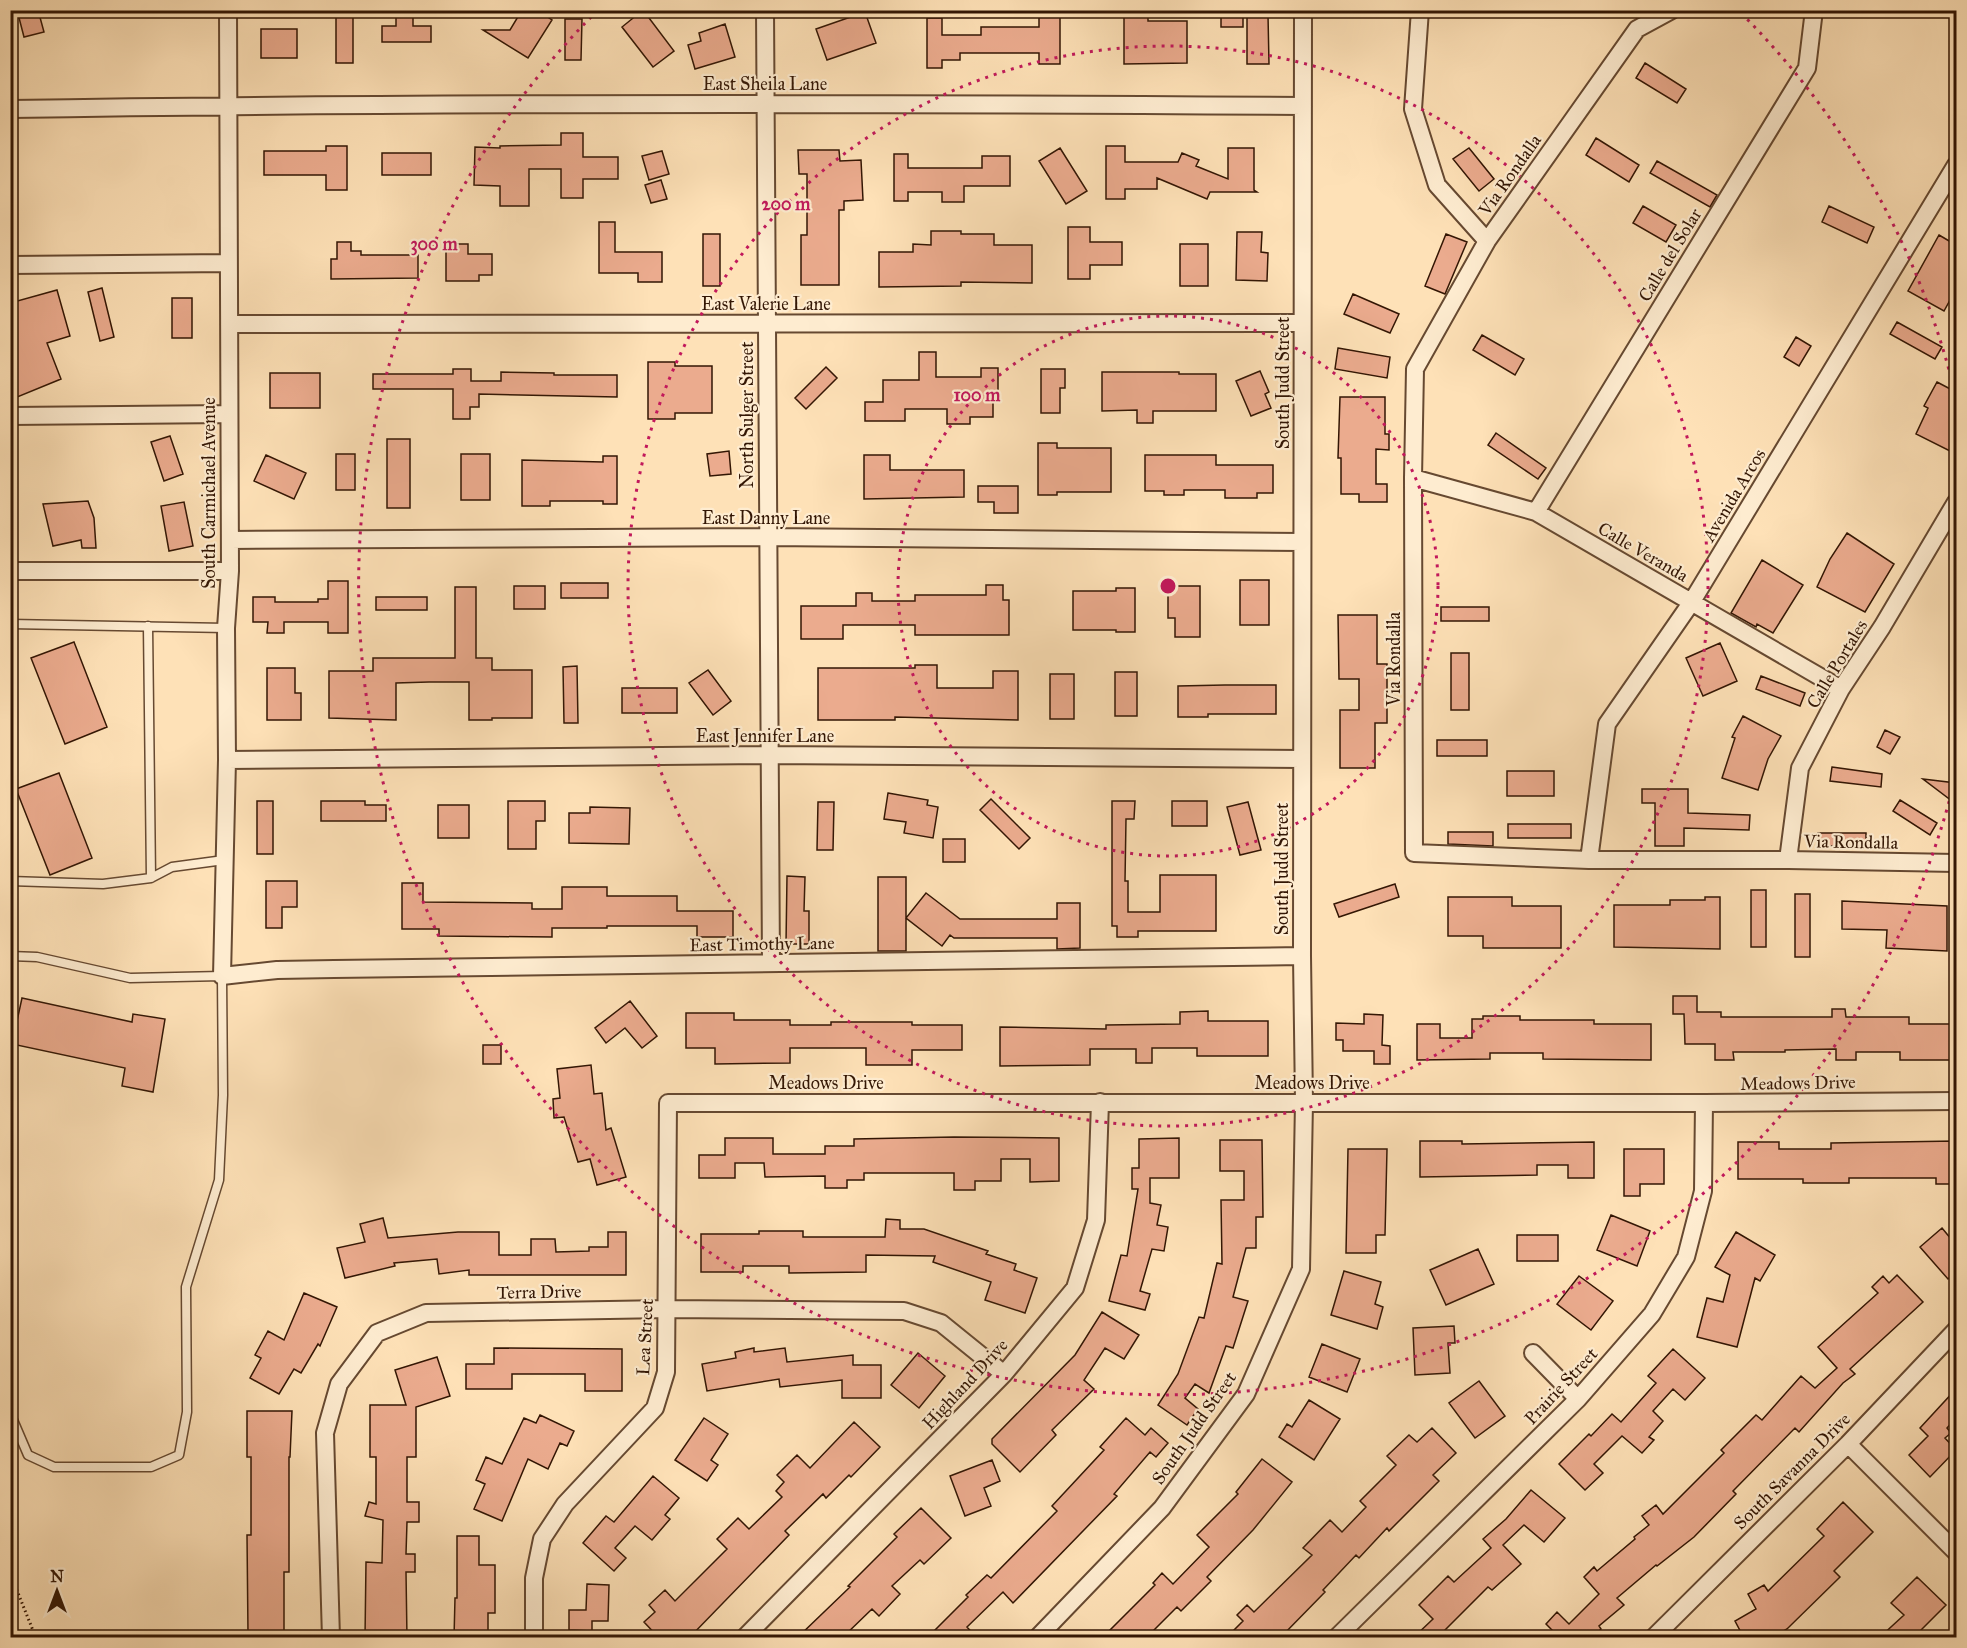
<svg xmlns="http://www.w3.org/2000/svg" width="1967" height="1648" viewBox="0 0 1967 1648" font-family="'IM FELL Great Primer',serif">
<rect width="100%" height="100%" fill="#fee1b7"/>
<filter id="stains"><feTurbulence type="fractalNoise" baseFrequency=".00333" numOctaves="4"/><feColorMatrix values="0 0 0 0 .2 0 0 0 0 .09 0 0 0 0 .02 0 0 0 .5 -.17"/></filter>
<radialGradient id="worn" r=".72"><stop offset=".6" stop-color="#630" stop-opacity="0"/><stop offset="1" stop-color="#630" stop-opacity=".3"/></radialGradient>
<!-- building -->
<path fill="#ebab8e" stroke="#331604" stroke-width="1.5" d="M17,10H38L44,32L24,37Z
M522,10H537L552,20L528,58L483,30H510Z
M643,10L674,51L653,67L622,27Z
M1221,10H1243V27H1221Z
M865,12L876,43L827,60L816,29Z
M1039,14H1060V64H1039V53H960V60H942V68H927V18H942V35H981V27H1039Z
M1247,15H1268L1269,64H1247Z
M336,16H353V63H336Z
M1124,16H1148V21H1187V63L1124,64Z
M396,17H413V26H431V42H382V26H396Z
M565,19H582L581,60H565Z
M725,24L735,57L695,69L688,45L701,41L699,33Z
M261,29H297V58H261Z
M1645,63L1686,89L1677,103L1636,78Z
M561,133H583V157H618V179H583V198H561V169H529V206H500V186L474,185L475,147L500,148V146L561,145Z
M1596,138L1639,165L1629,182L1586,155Z
M326,146H347V190H326V175H264V151H326Z
M1106,146H1125V162H1178L1182,153L1199,160L1196,166L1228,179V148H1254V190L1257,192H1210L1207,199L1157,178V189H1125V199H1106Z
M1060,148L1087,191L1066,204L1039,161Z
M1469,148L1494,179L1479,191L1453,159Z
M798,150H839L840,161L861,160L863,200L844,201V210H839V285H801V235H807V174H799Z
M662,151L669,174L649,180L642,156Z
M382,153H431V175H382Z
M894,154H908V168H982V156H1010V186H964V202H942V192H908V201H894Z
M1657,161L1717,195L1710,207L1650,173Z
M661,180L667,199L651,203L645,185Z
M1643,206L1676,225L1666,242L1633,223Z
M1829,206L1874,227L1867,243L1822,222Z
M599,222H615V252H662V282H638V273H599Z
M1068,227H1090V242H1122V265H1090V279H1068Z
M931,231H961V234H994V245H1032V283L961,282V286L879,287V252H913V244L931,245Z
M1237,232H1262L1261,252L1268,253L1267,281L1236,280Z
M703,234H720V286H703Z
M1446,234L1467,242L1445,294L1425,286Z
M1939,235L1956,245V289L1944,311L1908,291Z
M337,242H351V251H361V255H418V278L331,279V259H337Z
M446,244H468V254H492V275H479V281H446Z
M1180,244H1208V286H1180Z
M102,288L114,337L100,341L88,292Z
M57,290L70,336L47,343L61,379L10,400V303Z
M1353,294L1399,314L1390,333L1344,314Z
M172,298H192V338H172Z
M1897,322L1942,347L1935,359L1890,334Z
M1482,335L1524,359L1515,375L1473,350Z
M1796,337L1811,346L1799,366L1784,357Z
M1338,348L1390,357L1387,378L1335,369Z
M919,352H936V377H981V368H998V392H993V417H970V424H947V409H905V421H865V402H883V380H919Z
M648,362H675V366H712V413H675V419H648Z
M826,367L837,378L806,409L795,398Z
M453,369H471V381H501V372L554,373V375H617V397L479,394V407H470V419H453V389H373V374H453Z
M1041,369H1065V388H1060V413H1041Z
M1260,371L1269,392L1265,394L1271,408L1251,416L1236,381Z
M1102,372H1179V374H1216V411H1153V423H1137V410L1102,411Z
M270,373H320V408H270Z
M1937,382L1956,392V454L1916,434L1928,408L1924,406Z
M1340,397H1385V434H1389V450L1376,449V484H1387V502H1359V494H1341V458H1338Z
M1496,433L1546,468L1538,479L1488,445Z
M170,436L183,474L164,481L151,442Z
M387,439H410V508H387Z
M1038,443H1057V448H1111V492H1057V495H1038Z
M729,451L731,474L710,476L707,454Z
M336,454H355V490H336Z
M461,454H490V500H461Z
M266,455L306,473L294,499L254,481Z
M864,455H890V470H964V497L864,499Z
M1145,455H1216V465H1273V493H1257V498H1225V490H1184V495H1164V491H1145Z
M603,456H617V504H603V501H550V506H522V460L603,462Z
M978,486H1018V513H994V502H978Z
M88,501L94,518L96,548H82L81,540L53,546L43,504Z
M184,502L193,546L169,551L161,506Z
M1847,533L1894,564L1865,612L1817,587L1830,559Z
M1762,560L1803,585L1773,633L1757,624L1756,627L1731,613Z
M1240,580H1269V625H1240Z
M328,581H348V633H328V622H284V633H267L268,622H253V597H275V602H318V599H328Z
M561,583H608V598H561Z
M986,585H1003V600H1009V635H915V625H843V639H801V606H856V593H872V601H915V595H986Z
M514,586H545V609H514Z
M1168,586H1200V637H1175V618H1168Z
M455,587H476V658H492V670H532V718H492V720H469V682H429L396,683V720L329,718V671H373V658H455Z
M1116,588H1135V632H1116V630H1073V591H1116Z
M376,597H427V610H376Z
M1441,607H1489V621H1441Z
M1338,615H1377V664H1387V723H1375V768H1340V710H1359V679H1339Z
M74,642L107,727L65,744L31,658Z
M1720,643L1737,681L1703,696L1686,658Z
M1451,653H1469V710H1451Z
M915,665H937V688H993V671H1018V720L895,717V720H818V668H915Z
M577,666L578,723H564L563,667Z
M267,668H295V693H301V720H267Z
M708,670L731,701L713,715L689,683Z
M1115,672H1137V716H1115Z
M1050,674H1074V719H1050Z
M1761,676L1805,693L1800,706L1756,689Z
M1225,685H1276V714H1208V717H1178V686Z
M622,688H677V713H622Z
M1743,716L1781,736L1768,759L1758,790L1722,778L1735,738L1732,737Z
M1885,730L1900,737L1890,754L1877,747Z
M1437,740H1487V756H1437Z
M1832,767L1882,774L1881,787L1830,781Z
M1507,771H1554V796H1507Z
M59,773L92,858L50,875L16,789Z
M1923,779L1956,783V804Z
M1642,789H1688V813L1750,815L1749,830L1684,828V846H1655V803H1642Z
M888,793L928,800L927,805L938,807L933,838L904,833L906,822L884,819Z
M991,799L1030,838L1019,849L980,810Z
M1900,800L1937,823L1930,835L1893,811Z
M257,801H273V854H257Z
M321,801H365V805H386V821H321Z
M508,801H545V821H536V849H508Z
M1112,801H1135L1134,819H1126L1125,881H1128V912H1160V875H1216V931H1138V937H1117V926H1112Z
M1172,801H1207V826H1172Z
M818,802H834L833,850H817Z
M1248,802L1261,850L1240,855L1227,807Z
M438,805H469V838H438Z
M590,807L630,808L629,844L569,843V813H590Z
M1508,824H1571V838H1508Z
M1448,832H1493V846L1448,844Z
M1818,833H1866V846H1818Z
M943,839H965V862H943Z
M787,876L805,877L804,911H809V944H786Z
M878,877H906V951H878Z
M266,881H297V907H282V928H266Z
M402,883H423V902L532,903V909H562V887H607V896H677V911H733V937H697V926H607V928H552V937L439,936V929H402Z
M1395,884L1399,897L1339,917L1334,904Z
M1751,890H1766V947H1751Z
M926,893L960,919H1057V903H1080V948L1057,949V938H954L950,935L942,946L906,918Z
M1795,894H1810V957H1795Z
M1448,897H1512V906H1561V948H1483V936H1448Z
M1705,897H1720V949L1614,947V905H1670V900H1705Z
M1842,901L1947,906V951L1886,948L1887,930L1842,929Z
M1673,996H1697V1012H1721V1017H1832V1009H1845L1846,1017H1909V1024H1956V1060H1900V1052H1856V1060H1836V1049L1785,1050V1052H1733L1734,1060H1715V1044H1685L1684,1014H1673Z
M22,998L132,1022L133,1014L165,1019L153,1092L122,1086L125,1068L12,1044Z
M630,1001L657,1036L642,1048L625,1028L606,1043L595,1028Z
M1208,1011V1021H1268V1056H1197V1048H1152V1063H1136V1049H1090V1065L1000,1066V1027L1106,1029V1025L1180,1024V1012Z
M686,1013H734V1020H790V1025H831V1022H912V1025H962V1050H912V1065H866V1048H790V1063L715,1064V1048H686Z
M1364,1014L1383,1015L1382,1045L1390,1046V1064H1374V1051H1343V1040H1336V1023L1364,1024Z
M1483,1016H1520V1020H1594V1024H1651V1060L1543,1059V1053H1490V1059L1417,1060V1024H1440V1038H1472V1019H1483Z
M483,1045H501V1064H483Z
M591,1065L594,1094L602,1093L606,1130L611,1128L626,1177L597,1185L590,1159L578,1162L564,1117L554,1118L553,1099L560,1098L557,1069Z
M954,1137L1059,1138V1181L1030,1182V1159H1001V1181H975V1190H954V1173H864V1180H847V1188H825V1176L765,1177L764,1163H735V1178H699V1155H725V1138H773V1154H825V1146H854V1139Z
M1179,1138V1178H1150V1203L1161,1205L1157,1225L1168,1227L1164,1251L1152,1249L1140,1291L1150,1294L1145,1310L1109,1301L1121,1255L1127,1256L1138,1189H1132V1168H1139V1139Z
M1220,1140H1262L1263,1217H1256V1248H1246L1233,1297L1248,1301L1233,1348L1226,1346L1209,1393L1195,1384L1185,1398L1198,1409L1187,1425L1158,1405L1178,1374L1199,1317L1204,1318L1217,1263L1222,1264L1221,1200H1244V1171H1220Z
M1420,1141H1462V1144L1594,1142V1178H1568V1165H1537V1175L1420,1177Z
M1956,1141V1184H1936V1178H1849V1183H1803V1179H1738V1142H1779V1149H1831V1143Z
M1348,1149H1387L1385,1235H1376V1253H1346Z
M1624,1149H1664V1184H1640V1196H1624Z
M1611,1215L1650,1231L1637,1266L1597,1250Z
M383,1218L388,1238L458,1232H499V1255H531V1239H555L556,1252L589,1251V1247H608V1232H626V1275H469V1270L439,1274L437,1259L394,1263L395,1266L345,1278L337,1248L365,1242L360,1224Z
M886,1219L900,1220V1229H924L988,1251L986,1254L1016,1264L1014,1270L1037,1278L1025,1313L985,1300L991,1282L933,1262L935,1256L866,1255V1272L789,1273V1266H743V1272H701V1234H759V1231H803V1237H885Z
M1942,1228L1956,1245V1272L1948,1279L1920,1247Z
M1736,1232L1775,1255L1760,1281L1755,1278L1737,1347L1697,1337L1707,1298L1723,1302L1730,1275L1715,1267Z
M1517,1235H1558V1261H1517Z
M1478,1249L1494,1284L1446,1305L1430,1270Z
M1344,1271L1381,1282L1375,1304L1383,1307L1377,1329L1331,1315Z
M1897,1275L1923,1302L1850,1369L1855,1374L1843,1383L1799,1432L1795,1428L1733,1491L1736,1494L1694,1537L1657,1566L1656,1565L1617,1598L1624,1605L1599,1626L1601,1629L1593,1638H1555L1557,1635L1546,1624L1557,1612L1569,1624L1599,1594L1584,1577L1594,1567L1597,1571L1635,1539L1634,1537L1649,1525L1642,1516L1656,1505L1663,1514L1724,1453L1721,1450L1756,1415L1762,1420L1801,1376L1815,1388L1837,1368L1818,1347L1878,1293L1872,1287L1883,1276L1889,1283Z
M1579,1276L1613,1301L1591,1330L1557,1304Z
M304,1293L337,1307L320,1346L318,1344L301,1373L294,1369L279,1394L250,1378L261,1358L255,1355L268,1331L284,1340Z
M1102,1312L1139,1335L1124,1359L1105,1348L1084,1380L1094,1389L1052,1430L1056,1435L1020,1472L992,1444V1439L1075,1355Z
M1454,1326L1455,1343H1448L1450,1373L1415,1375L1413,1328Z
M1322,1344L1360,1359L1347,1392L1309,1377Z
M494,1348L622,1349V1391H585V1374H512V1389H466V1364H494Z
M754,1348V1352L785,1348L787,1362L853,1355V1365H881V1398H842V1380L780,1387L779,1379L707,1391L702,1364L736,1358L735,1352Z
M1673,1349L1705,1378L1685,1400L1673,1389L1653,1411L1663,1421L1649,1437L1654,1440L1642,1453L1622,1436L1594,1464L1603,1473L1585,1490L1559,1464L1589,1434L1591,1436L1612,1414L1621,1422L1656,1383L1648,1376Z
M918,1353L945,1376L919,1408L891,1385Z
M437,1357L450,1396L416,1407V1457H407V1502H419V1522H407L406,1554H415V1572H406L407,1638H365L366,1562L382,1563L383,1520L365,1516L369,1502L376,1504V1457H370V1405H406L395,1370Z
M1479,1381L1505,1416L1475,1438L1449,1403Z
M1956,1389V1418L1947,1428L1951,1433L1945,1438L1956,1450L1930,1477L1909,1455L1928,1436L1920,1428Z
M1309,1400L1340,1419L1314,1460L1279,1437L1287,1424L1292,1427Z
M247,1411H292L290,1457H289V1572H284V1633H248L247,1535H251V1457H247Z
M540,1415L574,1431L567,1446L560,1443L548,1469L528,1459L502,1521L474,1509L485,1484L476,1480L486,1457L502,1464L524,1418L536,1423Z
M704,1418L728,1434L711,1460L718,1465L707,1481L675,1460Z
M1126,1418L1145,1435L1151,1428L1168,1443L1156,1457L1150,1452L1114,1494L1117,1496L1013,1603L1003,1592L967,1627L977,1638H927L968,1597L966,1595L987,1575L991,1578L1057,1511L1052,1506L1104,1450L1100,1447Z
M854,1422L880,1447L851,1477L849,1475L826,1498L823,1494L785,1531L789,1535L689,1638H659L644,1622L655,1612L649,1605L665,1590L675,1601L727,1549L717,1539L738,1518L749,1529L782,1497L776,1491L784,1482L777,1475L797,1455L810,1468Z
M1432,1428L1456,1453L1433,1475L1439,1481L1389,1531L1387,1528L1359,1558L1356,1555L1323,1590L1325,1592L1280,1638H1226L1243,1621L1237,1615L1247,1605L1254,1612L1312,1555L1303,1548L1330,1520L1342,1532L1366,1507L1360,1501L1396,1465L1387,1456L1409,1435L1417,1442Z
M1262,1459L1292,1482L1253,1530L1207,1577L1211,1581L1181,1611L1177,1607L1146,1638H1102L1155,1585L1153,1583L1162,1573L1173,1584L1209,1547L1197,1535L1238,1494L1236,1492Z
M992,1460L1000,1481L984,1488L991,1506L965,1516L950,1476Z
M653,1476L679,1498L665,1515L670,1519L652,1540L635,1526L615,1548L626,1558L614,1571L583,1543L606,1516L614,1522Z
M1531,1490L1565,1518L1544,1542L1524,1525L1503,1545L1521,1564L1492,1590L1488,1587L1437,1638H1413L1433,1619L1419,1605L1448,1576L1454,1582L1491,1548L1483,1539L1506,1519Z
M1843,1502L1873,1532L1834,1571L1840,1577L1787,1629L1771,1638H1744L1735,1621L1756,1609L1748,1594L1764,1585L1768,1591L1824,1536L1817,1529Z
M921,1508L951,1538L924,1564L920,1560L892,1586L900,1594L879,1616L872,1609L842,1638H797L850,1587L848,1586L897,1537L894,1534Z
M457,1536H479V1565H495V1613H488V1638H454L455,1598H457Z
M1917,1577L1946,1605L1913,1638H1879L1904,1615L1891,1603Z
M587,1584L609,1585L608,1621H592V1631L569,1630V1610H586Z"/>
<g fill="none" stroke-linecap="round" stroke-linejoin="round">
<defs>
<path id="lane" d="M10,624L226,628
M148,626L151,878
M10,881L103,884L151,878L172,867L224,860
M10,956L37,957L130,978L222,976L223,1095L219,1180L186,1287L187,1412L179,1455L151,1467H54L28,1455L10,1413"/>
<path id="street" d="M228,10L230,571L226,628L227,760L222,976L277,970L334,969L1302,956
M765,10L771,963
M1420,10L1413,109L1437,185L1487,241
M1672,10L1637,29L1487,241L1415,369L1413,478L1414,853L1589,860H1788L1956,863
M10,109C441,102 872,103 1303,106
M10,265L229,263
M229,324L1302,323
M10,416L229,414
M1413,478L1536,512L1841,689
M1536,512L1807,68L1814,10
M230,540L768,537L1302,542
M10,571H230
M227,760L769,755L1302,759
M1589,860L1607,724L1691,603L1956,165
M1788,860L1800,768L1841,689L1882,627L1956,502
M1533,1353L1578,1399
M1848,1444L1956,1552
M331,1638L325,1433L339,1384L377,1333L426,1313L666,1309L904,1311L941,1323L1004,1374
M534,1638V1578L542,1539L565,1504L655,1408L666,1372L668,1103H1704L1956,1101
M744,1638L1004,1374L1075,1288L1096,1220L1100,1102
M1037,1638L1162,1508L1246,1394L1301,1269L1304,1102L1302,956L1303,10
M1336,1638L1578,1399L1652,1314L1686,1257L1703,1191L1704,1103
M1653,1638L1848,1444L1956,1330"/>
</defs>
<!-- lane casing -->
<use href="#lane" stroke="#664931" stroke-width="11"/>
<!-- street casing -->
<use href="#street" stroke="#664931" stroke-width="20"/>
<!-- path -->
<path stroke="#331604" stroke-width="3" stroke-dasharray="1.5 3" stroke-linecap="butt" d="M10,1573L36,1638"/>
<!-- lane -->
<use href="#lane" stroke="#feecd0" stroke-width="8"/>
<!-- street -->
<use href="#street" stroke="#feecd0" stroke-width="16"/>
</g>
<!-- distance rings -->
<g fill="none" stroke="#c2185b" stroke-width="3" stroke-dasharray="3 6">
<circle cx="1168" cy="586" r="270"/>
<circle cx="1168" cy="586" r="540"/>
<path d="M1956 775A810 810 0 1 1 595 13M1741 13A810 810 0 0 1 1956 397"/>
</g>
<g text-anchor="middle" stroke-width="4.5" stroke-linejoin="round" paint-order="stroke">
<!-- street labels -->
<g font-size="18" fill="#331604" stroke="#feecd0">
<text x="765" y="90">East Sheila Lane</text>
<text transform="translate(1510 175) rotate(-55)" y="6">Via Rondalla</text>
<text transform="translate(1670 255) rotate(-59)" y="6">Calle del Solar</text>
<text x="766" y="310">East Valerie Lane</text>
<text transform="translate(1283 383) rotate(-90)" y="6">South Judd Street</text>
<text transform="translate(747 415) rotate(-90)" y="6">North Sulger Street</text>
<text transform="translate(209 493) rotate(-90)" y="6">South Carmichael Avenue</text>
<text transform="translate(1734 495) rotate(-59)" y="6">Avenida Arcos</text>
<text x="766" y="524">East Danny Lane</text>
<text transform="translate(1643 552) rotate(30)" y="6">Calle Veranda</text>
<text transform="translate(1394 659) rotate(-90)" y="6">Via Rondalla</text>
<text transform="translate(1837 664) rotate(-59)" y="6">Calle Portales</text>
<text x="765" y="742">East Jennifer Lane</text>
<text transform="translate(1851 842) rotate(1)" y="6">Via Rondalla</text>
<text transform="translate(1282 869) rotate(-90)" y="6">South Judd Street</text>
<text transform="translate(762 944) rotate(-1)" y="6">East Timothy Lane</text>
<text x="826" y="1089">Meadows Drive</text>
<text x="1312" y="1089">Meadows Drive</text>
<text transform="translate(1798 1083) rotate(-1)" y="6">Meadows Drive</text>
<text transform="translate(539 1292) rotate(-1)" y="6">Terra Drive</text>
<text transform="translate(645 1337) rotate(-87)" y="6">Lea Street</text>
<text transform="translate(965 1384) rotate(-47)" y="6">Highland Drive</text>
<text transform="translate(1561 1386) rotate(-47)" y="6">Prairie Street</text>
<text transform="translate(1194 1428) rotate(-55)" y="6">South Judd Street</text>
<text transform="translate(1792 1471) rotate(-45)" y="6">South Savanna Drive</text>
</g>
</g>
<circle cx="1168" cy="586" r="9" fill="#c2185b" stroke="#feecd0" stroke-width="3"/>
<g font-size="18" text-anchor="middle" font-weight="bold" fill="#c2185b" stroke="#feecd0" stroke-width="4.5" stroke-linejoin="round" paint-order="stroke">
<text x="786" y="210">200 m</text>
<text x="434" y="250">300 m</text>
<text x="977" y="401">100 m</text>
</g>
<!-- margin -->
<rect width="1967" height="1648" fill="none" stroke="#fee1b7" stroke-width="36"/>
<rect x="12" y="12" width="1943" height="1624" fill="none" stroke="#331604" stroke-width="3"/>
<rect x="18" y="18" width="1931" height="1612" fill="none" stroke="#331604" stroke-width="1.5"/>
<!-- north arrow -->
<g transform="translate(57 1591)" stroke="#feecd0" stroke-width="4.5" paint-order="stroke">
<path d="M0-4.5L10 22L0 15L-10 22Z" fill="#331604"/>
<text y="-9" font-size="16" font-weight="bold" text-anchor="middle" fill="#331604">N</text>
</g>
<rect width="100%" height="100%" filter="url(#stains)"/>
<rect width="100%" height="100%" fill="url(#worn)"/>
</svg>
